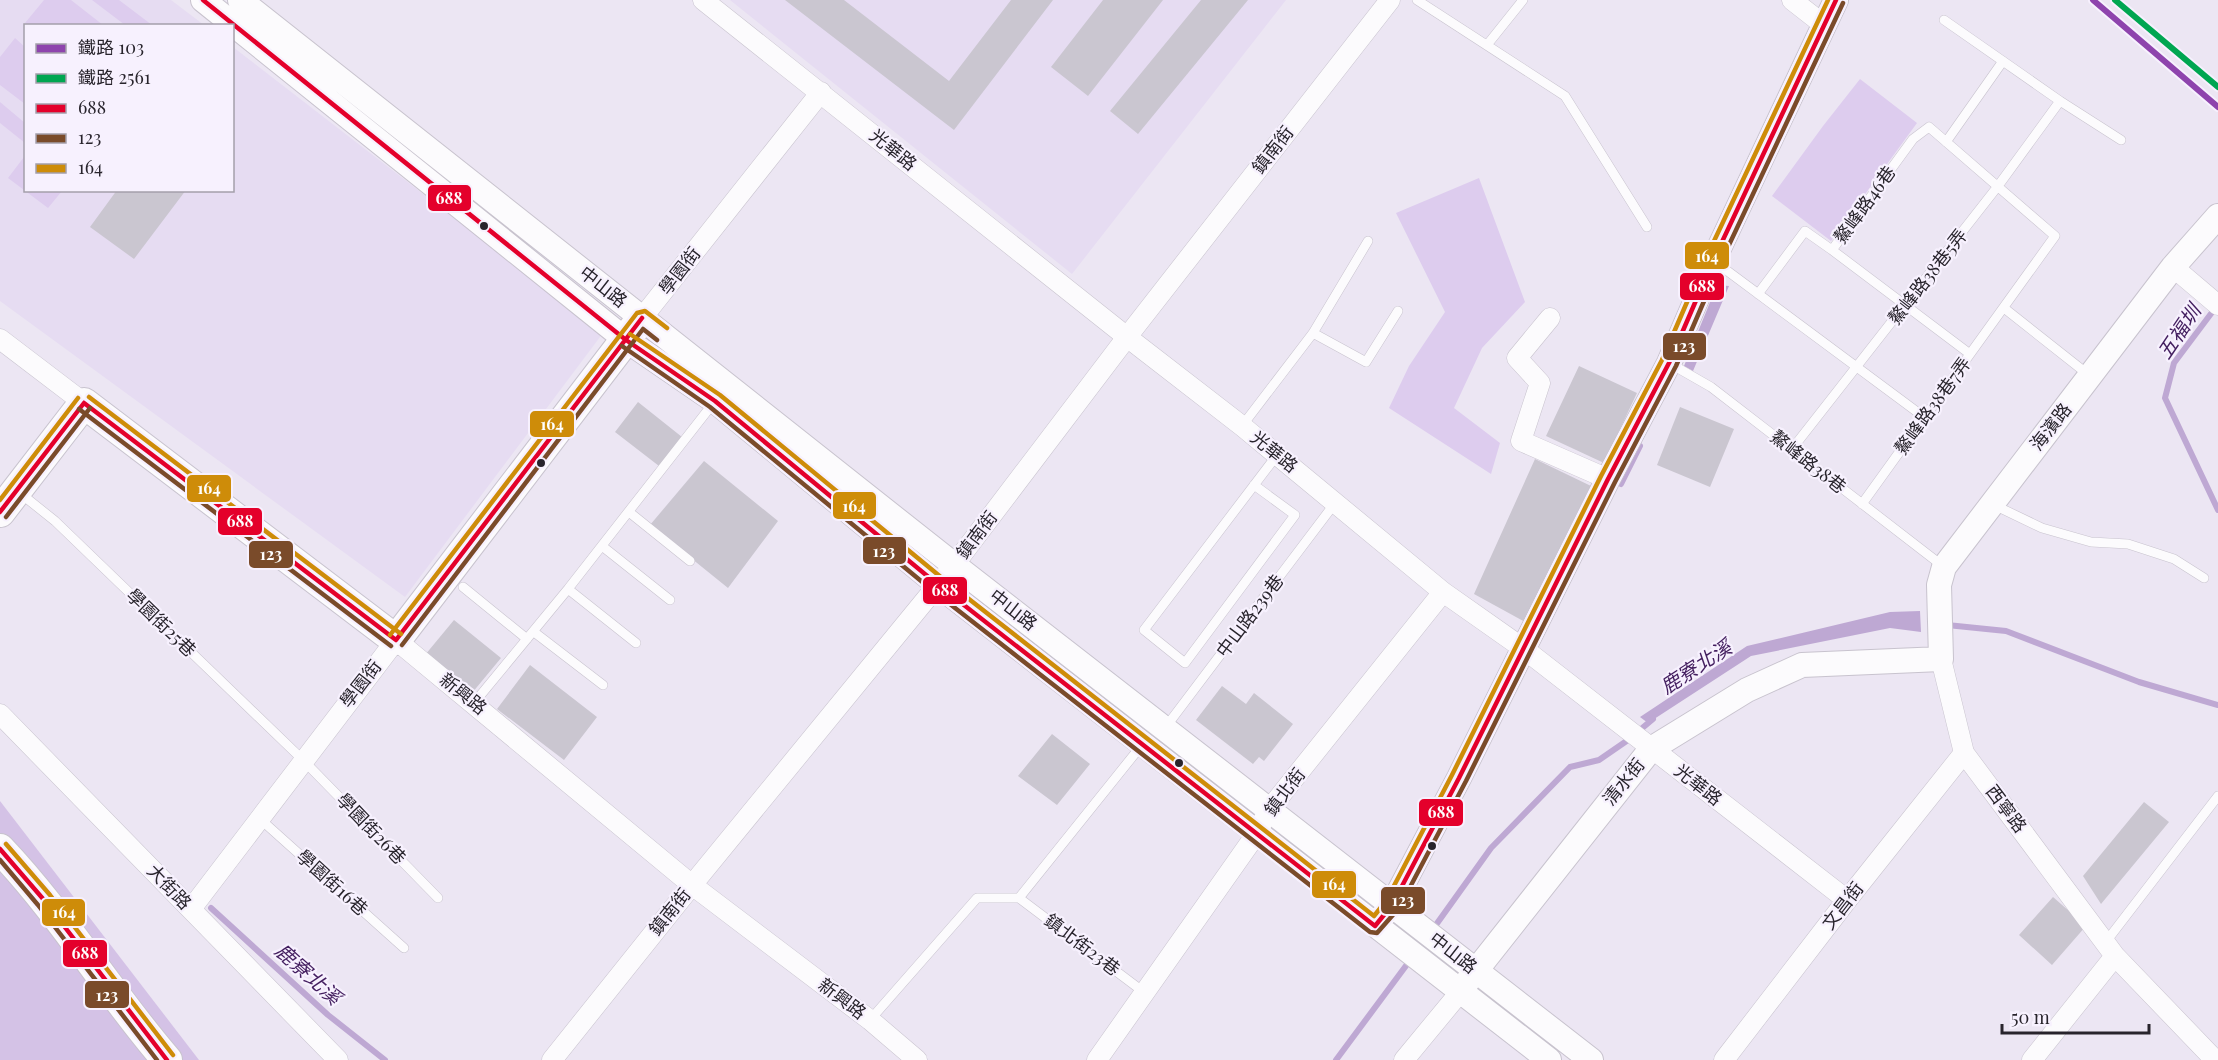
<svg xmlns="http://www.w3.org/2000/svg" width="2218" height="1060" viewBox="0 0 2218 1060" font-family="'Playfair Display','Noto Sans TC',serif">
<rect width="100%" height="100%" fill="#ece6f3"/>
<!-- built -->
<path fill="#e6dcf2" d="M0,0H171L204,25L26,26V190H232L233,47L603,333L405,597L0,301Z
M730,0H1286L1072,274Z"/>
<!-- green -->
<path fill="#dce" d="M44,0H71L103,25H29L25,23Z
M92,0H119L152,25H125Z
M15,38L25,47V104L0,85V57Z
M1860,79L1917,123L1831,241L1772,196L1823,126Z
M0,102L25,123V143L0,123Z
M24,157L25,158L26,190L62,191L48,208L8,178Z
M1479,178L1525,302L1482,348L1454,408L1500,443L1491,474L1389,408L1409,366L1445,312L1396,213Z"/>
<!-- forest -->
<path fill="#d4c2e6" d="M0,801L199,1060H0Z"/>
<!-- water -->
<path fill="#bea8d3" d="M1717,285L1729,286L1693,371L1684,366Z
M1920,611L1921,632L1890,628L1751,656L1648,723L1640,717L1747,646L1890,612Z"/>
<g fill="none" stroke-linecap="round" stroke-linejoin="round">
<!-- stream -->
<path stroke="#bea8d3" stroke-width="6" d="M2216,307L2174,363L2165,398L2218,510
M1621,484L1640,446
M1947,625L2006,631L2139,682L2218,705
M211,908L328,1015L385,1060
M1433,929L1491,848L1570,767L1599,760L1628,740L1653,719
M1336,1060L1411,959"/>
</g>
<!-- building -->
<path fill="#cac6d0" d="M785,0H844L949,81L1011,0H1053L954,130Z
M1103,0H1163L1088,96L1051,67Z
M1201,0H1248L1138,134L1110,111Z
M117,190H186L134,259L90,227Z
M1579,366L1637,393L1604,463L1546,436Z
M638,402L682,437L659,466L615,432Z
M1680,407L1734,429L1710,487L1657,465Z
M1535,459L1591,486L1527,623L1474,594Z
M704,461L778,521L728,588L650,525Z
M454,620L501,658L472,693L425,655Z
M530,665L597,717L564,760L497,709Z
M1222,686L1246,704L1254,693L1293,724L1264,761L1259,757L1253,764L1196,720Z
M1052,734L1090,764L1057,805L1018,776Z
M2144,802L2169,822L2101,904L2083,876Z
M2053,897L2086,926L2052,965L2019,935Z"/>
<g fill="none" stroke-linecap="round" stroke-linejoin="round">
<defs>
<path id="service" d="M1417,0L1565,96L1647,227
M1944,20L2060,101L2121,140
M1487,45L1523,0
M1946,142L2003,61
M1832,250L1970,354
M1714,261L1924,417
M1758,294L1805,231L1832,250L1913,139L1929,127L2055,236L1862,504
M2004,308L2090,376
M1313,333L1366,362L1398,311
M1669,363L1711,387L1944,567
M1242,426L1313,333L1368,241
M1792,449L1998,186L2060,101
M1254,485L1295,515L1185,663L1144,630L1277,455
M20,493L55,521L303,760L438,898
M1994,505L2042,528L2091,542L2128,544L2174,559L2204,578
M629,512L690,561
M602,546L670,600
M463,587L527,639
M568,589L636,643
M534,632L603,685
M474,703L568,589L715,401
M1165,728L1335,503
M259,818L404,948
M1019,898L1145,993
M2105,943L2218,796
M870,1020L977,898H1019L1141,746"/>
<path id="minor" d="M703,0L1127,337L1242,426L1443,592L1524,649L1847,900
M1792,0L1824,25
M2173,267L2218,305
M642,318L821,92
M1550,318L1517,358L1540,383L1521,441L1608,479
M0,339L84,403
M1941,659L1964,753L2115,956L2215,1060
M0,714L338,1060
M191,909L396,640L692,885L870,1020L917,1060
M552,1060L692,885L954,565L1127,337L1390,0
M1097,1060L1257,833L1268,811L1443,592
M1404,1060L1461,991
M1724,1060L1847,900L1964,753
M2032,1060L2115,956"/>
<path id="tertiary" d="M203,0L626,340L715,401L937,584L1549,1060
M240,0L954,565L1591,1060
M1382,917L1392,905L1459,778L1608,479L1669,363L1713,261L1836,0
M1467,982L1651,749L1747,690L1802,665L1941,659L1939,585L1944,567L2173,267L2218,216"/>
<path id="primary" d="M0,512L84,403L396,640L642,318
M0,849C62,914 108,992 167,1060"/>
</defs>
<!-- service casing -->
<use href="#service" stroke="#c8c3ce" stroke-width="10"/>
<!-- minor casing -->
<use href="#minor" stroke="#c8c3ce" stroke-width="21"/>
<!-- tertiary casing -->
<use href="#tertiary" stroke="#c8c3ce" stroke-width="26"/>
<!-- primary casing -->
<use href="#primary" stroke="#c8c3ce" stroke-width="32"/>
<!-- service -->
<use href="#service" stroke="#fcfbfd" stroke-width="9"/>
<!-- minor -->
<use href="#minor" stroke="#fcfbfd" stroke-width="20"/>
<!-- tertiary -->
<use href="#tertiary" stroke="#fcfbfd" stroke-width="24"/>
<!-- primary -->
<use href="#primary" stroke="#fcfbfd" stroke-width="30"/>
<defs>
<path id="bus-1" d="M203,0L626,340L715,401L937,584L1375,926L1392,905L1459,778L1608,479L1669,363L1713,261L1836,0
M84,403L396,640
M0,512L84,403
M396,640L642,318
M0,849L44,900L167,1060"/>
<path id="bus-2" d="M622,346L710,407L932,590L1370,932L1377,933L1399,908L1466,781L1615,482L1676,366L1720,264L1843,3
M79,409L391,646
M6,517L90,408
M402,645L643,329L657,340
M0,860L38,905L157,1060"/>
<path id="bus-3" d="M630,334L720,395L942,578L1374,916L1386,901L1452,775L1601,476L1662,360L1706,258L1828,0
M89,397L401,634
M0,500L78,398
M390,635L637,313L645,311L667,328
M6,844L50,895L173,1055"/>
</defs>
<!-- bus-1 casing -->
<use href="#bus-1" stroke="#f7f1fe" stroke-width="9"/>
<!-- bus-2 casing -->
<use href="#bus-2" stroke="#f7f1fe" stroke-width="9"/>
<!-- bus-3 casing -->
<use href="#bus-3" stroke="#f7f1fe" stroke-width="9"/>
<!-- bus-1 -->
<use href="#bus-1" stroke="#e4002b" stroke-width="4.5"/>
<!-- bus-2 -->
<use href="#bus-2" stroke="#7a4b2a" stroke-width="4.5"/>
<!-- bus-3 -->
<use href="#bus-3" stroke="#ce8c09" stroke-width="4.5"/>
<defs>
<path id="rail-1" d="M2093,0L2218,107"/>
<path id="rail-2" d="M2115,0L2218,87"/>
</defs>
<!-- rail-1 casing -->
<use href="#rail-1" stroke="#f7f1fe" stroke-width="10"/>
<!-- rail-2 casing -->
<use href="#rail-2" stroke="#f7f1fe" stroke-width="10"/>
<!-- rail-1 -->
<use href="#rail-1" stroke="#8e44ad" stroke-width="6"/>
<!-- rail-2 -->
<use href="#rail-2" stroke="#00a651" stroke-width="6"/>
</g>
<!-- markers -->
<g fill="#28242c" stroke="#f7f1fe" stroke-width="2">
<circle cx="484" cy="226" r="5"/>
<circle cx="541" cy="463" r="5"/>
<circle cx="1179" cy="763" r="5"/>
<circle cx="1432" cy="846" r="5"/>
</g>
<g text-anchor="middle" stroke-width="4.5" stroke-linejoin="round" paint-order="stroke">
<!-- street labels -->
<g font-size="18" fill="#28242c" stroke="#f7f1fe">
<text transform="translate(893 150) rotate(39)" y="6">光華路</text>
<text transform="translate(1273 150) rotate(-52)" y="6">鎮南街</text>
<text transform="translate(1865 205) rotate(-54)" y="6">鰲峰路46巷</text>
<text transform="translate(680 271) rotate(-52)" y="6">學園街</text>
<text transform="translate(1928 277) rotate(-52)" y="6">鰲峰路38巷5弄</text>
<text transform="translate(603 287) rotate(38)" y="6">中山路</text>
<text transform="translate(1933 406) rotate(-54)" y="6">鰲峰路38巷7弄</text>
<text transform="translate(2051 427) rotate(-52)" y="6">海濱路</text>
<text transform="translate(1274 452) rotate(39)" y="6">光華路</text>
<text transform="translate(1808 462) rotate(38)" y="6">鰲峰路38巷</text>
<text transform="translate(977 535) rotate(-53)" y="6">鎮南街</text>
<text transform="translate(1013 610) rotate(38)" y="6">中山路</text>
<text transform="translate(1250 616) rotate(-53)" y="6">中山路239巷</text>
<text transform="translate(161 623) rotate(44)" y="6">學園街25巷</text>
<text transform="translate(361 684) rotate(-52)" y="6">學園街</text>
<text transform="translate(463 694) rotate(39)" y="6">新興路</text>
<text transform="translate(1624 782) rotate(-51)" y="6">清水街</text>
<text transform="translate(1698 785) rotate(38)" y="6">光華路</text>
<text transform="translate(1285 792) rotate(-53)" y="6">鎮北街</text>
<text transform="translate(2006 809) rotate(53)" y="6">西寧路</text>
<text transform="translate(371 829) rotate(46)" y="6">學園街26巷</text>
<text transform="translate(332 883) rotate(42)" y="6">學園街16巷</text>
<text transform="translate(169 887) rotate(46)" y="6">大街路</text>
<text transform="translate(1843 906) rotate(-52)" y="6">文昌街</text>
<text transform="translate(670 912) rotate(-51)" y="6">鎮南街</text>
<text transform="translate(1082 945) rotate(37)" y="6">鎮北街23巷</text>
<text transform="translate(1453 953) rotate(38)" y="6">中山路</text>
<text transform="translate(842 999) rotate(37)" y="6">新興路</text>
</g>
<!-- water labels -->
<g font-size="20" font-style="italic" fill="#431e5f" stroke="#f7f1fe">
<text transform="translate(2179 332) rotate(-56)" y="7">五福圳</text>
<text transform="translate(1696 667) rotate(-33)" y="7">鹿寮北溪</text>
<text transform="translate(308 974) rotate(42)" y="7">鹿寮北溪</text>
</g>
</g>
<g stroke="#f7f1fe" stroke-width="2">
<rect x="427" y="184" width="45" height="28" rx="6" fill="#e4002b"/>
<rect x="1684" y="241" width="46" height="29" rx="6" fill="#ce8c09"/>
<rect x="1679" y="272" width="46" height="29" rx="6" fill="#e4002b"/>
<rect x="1662" y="332" width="45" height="29" rx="6" fill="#7a4b2a"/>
<rect x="529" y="410" width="46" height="28" rx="6" fill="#ce8c09"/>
<rect x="186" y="474" width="46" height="29" rx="6" fill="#ce8c09"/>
<rect x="832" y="491" width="45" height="29" rx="6" fill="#ce8c09"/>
<rect x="217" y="507" width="46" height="29" rx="6" fill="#e4002b"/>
<rect x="862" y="536" width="45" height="29" rx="6" fill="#7a4b2a"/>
<rect x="248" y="540" width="46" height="29" rx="6" fill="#7a4b2a"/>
<rect x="922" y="576" width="46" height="29" rx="6" fill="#e4002b"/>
<rect x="1418" y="798" width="46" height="29" rx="6" fill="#e4002b"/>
<rect x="1311" y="870" width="46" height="29" rx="6" fill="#ce8c09"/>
<rect x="1380" y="886" width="46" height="29" rx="6" fill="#7a4b2a"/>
<rect x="41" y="898" width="45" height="29" rx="6" fill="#ce8c09"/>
<rect x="62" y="939" width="46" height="29" rx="6" fill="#e4002b"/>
<rect x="84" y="980" width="46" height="29" rx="6" fill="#7a4b2a"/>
</g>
<g font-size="16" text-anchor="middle" font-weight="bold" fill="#fff">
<text x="449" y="204">688</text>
<text x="1707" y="262">164</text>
<text x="1702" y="292">688</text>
<text x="1684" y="352">123</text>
<text x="552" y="430">164</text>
<text x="209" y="494">164</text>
<text x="854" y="512">164</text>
<text x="240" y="527">688</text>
<text x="884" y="557">123</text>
<text x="271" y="560">123</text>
<text x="945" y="596">688</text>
<text x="1441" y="818">688</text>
<text x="1334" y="890">164</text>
<text x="1403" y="906">123</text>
<text x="64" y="918">164</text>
<text x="85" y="959">688</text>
<text x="107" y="1001">123</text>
</g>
<!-- legend -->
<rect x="24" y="24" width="210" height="168" fill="#f7f1fe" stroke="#a49faa" stroke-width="1.5"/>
<rect x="36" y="44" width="30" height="9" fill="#8e44ad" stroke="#a49faa" stroke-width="1.5"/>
<text x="78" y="54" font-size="18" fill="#28242c">鐵路 103</text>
<rect x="36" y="74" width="30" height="9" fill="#00a651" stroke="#a49faa" stroke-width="1.5"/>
<text x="78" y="84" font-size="18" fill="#28242c">鐵路 2561</text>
<rect x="36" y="104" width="30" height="9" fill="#e4002b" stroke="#a49faa" stroke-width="1.5"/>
<text x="78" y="114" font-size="18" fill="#28242c">688</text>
<rect x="36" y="134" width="30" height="9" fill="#7a4b2a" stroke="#a49faa" stroke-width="1.5"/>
<text x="78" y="144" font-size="18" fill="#28242c">123</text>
<rect x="36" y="164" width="30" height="9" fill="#ce8c09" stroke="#a49faa" stroke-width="1.5"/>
<text x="78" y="174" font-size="18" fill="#28242c">164</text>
<!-- scale -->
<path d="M2002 1024v9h147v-9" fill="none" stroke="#28242c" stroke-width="3"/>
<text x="2011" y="1024" font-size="18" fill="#28242c" stroke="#f7f1fe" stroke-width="4.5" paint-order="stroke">50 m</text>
</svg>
